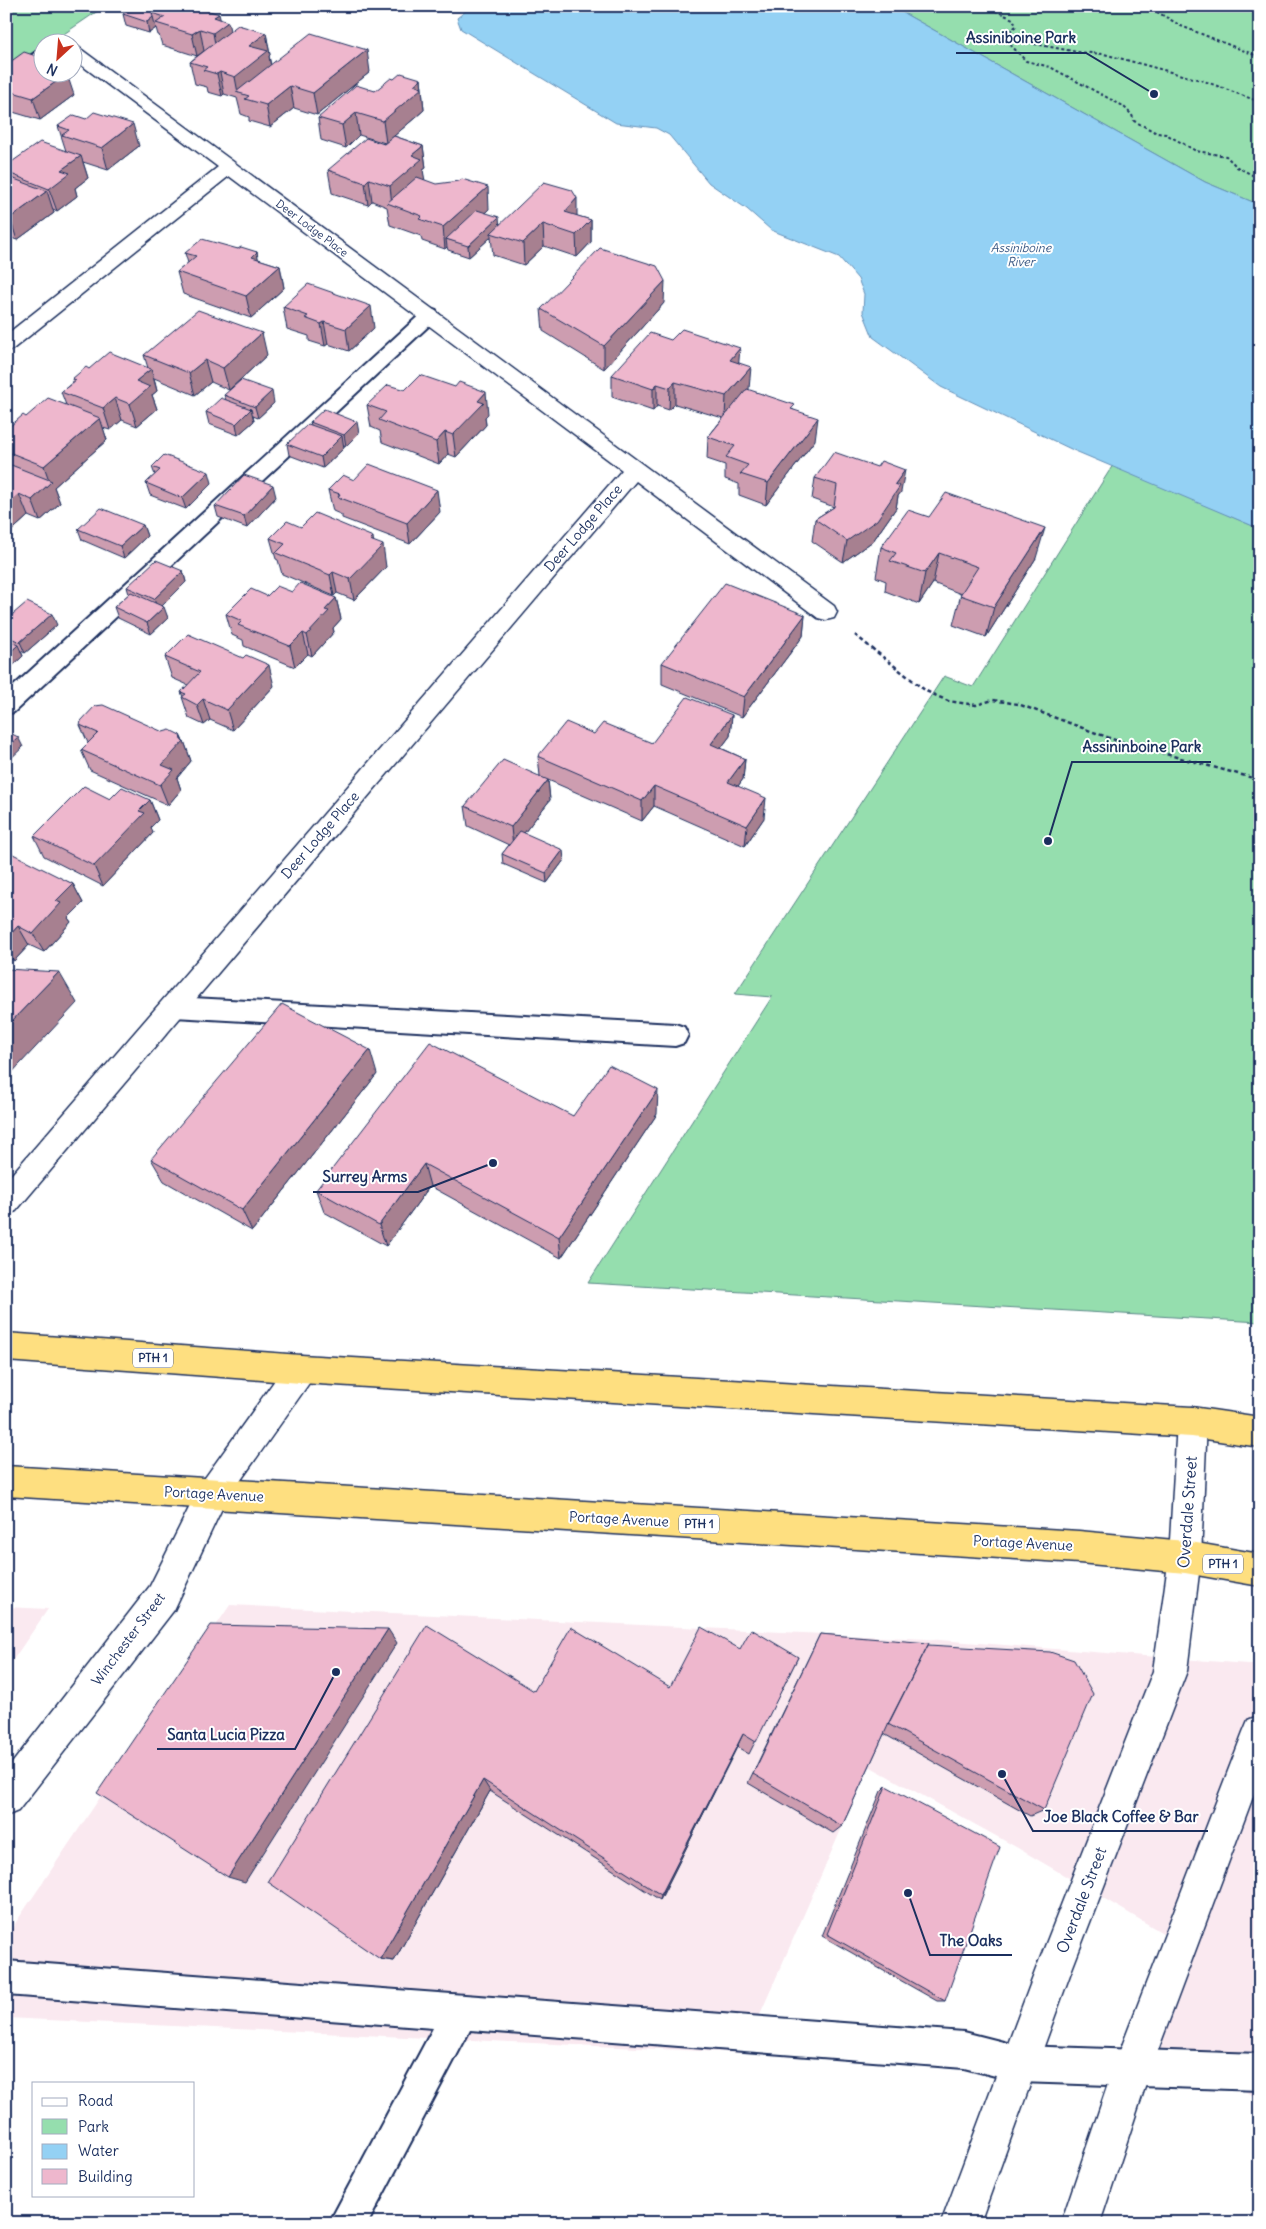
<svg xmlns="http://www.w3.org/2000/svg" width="1266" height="2229" viewBox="0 0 1266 2229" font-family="Delius,sans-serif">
<rect width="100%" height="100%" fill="#fff"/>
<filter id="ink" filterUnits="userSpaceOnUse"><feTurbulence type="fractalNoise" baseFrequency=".02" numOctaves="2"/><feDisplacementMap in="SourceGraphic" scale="10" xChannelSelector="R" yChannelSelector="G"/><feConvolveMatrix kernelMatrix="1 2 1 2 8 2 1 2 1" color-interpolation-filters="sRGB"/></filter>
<g filter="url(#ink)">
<!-- built -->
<path fill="#fae9f0" d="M230,1605L927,1639L1260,1665V2099L1236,2087L1136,2076L1185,1946L1016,1847L869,1766L743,2053L6,2018V1937Z
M6,1607L48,1609L6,1670Z"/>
<!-- green -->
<path fill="#95deae" stroke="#588686" d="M6,6H105L52,42H42V49L6,73Z
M891,6H1260V205L1205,182Z
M1113,465L1260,529V1322L588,1283L772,997L735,994L944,676L973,687Z"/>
<!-- water -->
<path fill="#94d1f4" stroke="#6490b8" d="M472,6H891L1205,182L1260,205V529L1073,450L941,387L873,337L863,312L864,294L858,279L839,257L771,230L747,209L709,183L669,135L656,128L616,123L461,29L457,18Z"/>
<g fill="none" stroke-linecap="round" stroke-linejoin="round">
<defs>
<path id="lane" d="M61,37L68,39L70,42H53L55,39Z
M42,50V62L12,83L6,85V73L36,52Z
M430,309L436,311L439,315L436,319L14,712L6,714V693L424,311Z
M174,997L675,1024L684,1027L688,1035L684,1043L675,1046L174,1017L165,1014L161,1007L165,1000Z
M6,1961L964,2032L1019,2046L1260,2054V2090L1019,2082L964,2068L470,2030L368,2223H329L433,2028L6,1995Z"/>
<path id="street" d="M72,45L78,47L834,606L837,612L834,618L826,620L818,618L636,481L16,1211L6,1215V1181L622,470L229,176L13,349L6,351V335L218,167L72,58Z
M301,1355L312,1359L316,1369L312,1379L224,1504L174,1610L18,1811L6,1816V1771L150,1586L202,1482L290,1359Z
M1192,1407L1203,1411L1207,1422L1201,1557L1187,1671L1072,1969L980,2223H941L1036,1969L1153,1671L1169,1557L1177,1422L1181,1411Z
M1260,1715V1778L1151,2069L1100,2223H1061L1113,2069L1243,1732L1248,1720Z"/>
<path id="highway" d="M6,1333L301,1355L1192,1407L1260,1417V1447L1192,1437L301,1383L6,1361Z
M6,1466L1079,1531L1185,1541L1260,1554V1586L1185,1573L1079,1563L6,1496Z"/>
</defs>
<!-- lane casing -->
<use href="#lane" stroke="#1b2f5e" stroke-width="4"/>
<!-- street casing -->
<use href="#street" stroke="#1b2f5e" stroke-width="3"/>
<!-- highway casing -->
<use href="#highway" stroke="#1b2f5e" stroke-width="3"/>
<!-- path-far1 -->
<path stroke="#1b2f5e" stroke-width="2" stroke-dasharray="3 2.5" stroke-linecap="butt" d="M985,6L1013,19L1016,26L1003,37L1026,61L1050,67L1123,106L1132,115L1134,121L1157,133L1166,134L1196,151L1226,156L1237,167L1260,179
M1147,6L1181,26L1260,57
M1009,33L1035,44L1077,52L1104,54L1204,81L1260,102"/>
<!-- path -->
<path stroke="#1b2f5e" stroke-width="2.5" stroke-dasharray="4 3" stroke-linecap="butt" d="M855,635L926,691L948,701L976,705L993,700L1018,704L1115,740L1260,780"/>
<!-- lane -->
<use href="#lane" fill="#fff" fill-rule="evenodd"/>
<!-- street -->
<use href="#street" fill="#fff" fill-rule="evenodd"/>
<!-- highway -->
<use href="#highway" fill="#fedf80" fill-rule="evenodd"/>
</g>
<!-- wall -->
<path fill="#cd9db0" stroke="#1b2f5e" d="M134,6H198L197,7L220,19L230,31L266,33L270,55L269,56L271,65L370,72L317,115L294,108L270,127L249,121V117L241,114L237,98L224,94L222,96L208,92L207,87L195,84L190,62L197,56L162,45L159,35H158L156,28L149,33L126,26L123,14Z
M6,65L42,72L74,95L40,120L6,110Z
M394,79H421L424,110L394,136L423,146L426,168L423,170L424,180L489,209L485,213L499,224L577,216L591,220V242L577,257L544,246L524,265L493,255L491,237L469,257L448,250L447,247L445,249L422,241L421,236L390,225L387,207L372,201L368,205L332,193L328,170L385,143L359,135L346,148L321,140L318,118L375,91Z
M58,126L139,146L108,170L83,162L88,178L75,188L77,196L57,211L53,209L54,213L17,240L6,236V166L66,151Z
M238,249L257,252L258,259L280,266L284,288L251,318L183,294L177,272L188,263L185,253Z
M664,303L604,369L543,331L541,309Z
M283,307L374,328L349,351L328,344L325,346L309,341V336L287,329Z
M144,355H267L229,390L211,382L195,395L154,378L157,391L152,395L157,409L137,426L122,420L110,430L103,428L107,440L54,487L60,503L40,521L28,516L6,536V433L9,431L8,428L26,417L66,405L61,392L73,382L72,379L89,369L148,368Z
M739,363L749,390L794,410L815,440L766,505L739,495V484L725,479V465L707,459L708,437L723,418L675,404L669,410L657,406L653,411L612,397V375Z
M405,390L488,414L485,417L486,425L456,457L448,454L439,464L382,442L380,431L371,427L367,405Z
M224,395L274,403L258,418L253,416L254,421L238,435L209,424L206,412L226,400Z
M310,422L359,433L346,446L344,445V448L323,468L289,455L287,444L311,425Z
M152,467L212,483L186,509L150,495L146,483L155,475Z
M815,478L901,492L898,496L896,508L873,541L843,562L812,541L815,519L834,507L812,499Z
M328,490L440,512L410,544L342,518V515L333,511Z
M276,497L247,528L218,517L215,506Z
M143,525L147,536L124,558L82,540L78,529Z
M301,527L373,542L386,567L354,600L337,593L334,596L282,574L278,560L276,559L270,538Z
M881,547L1036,558L986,637L953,625L961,594L933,583L919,604L885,591L886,581L876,577Z
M183,571L186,582L162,606L168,618L151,634L118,618L114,607L129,594L127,587Z
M292,592L336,598L341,619L333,628L334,632L312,656L308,654L295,667L244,646L243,640L232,635L226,614L267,596Z
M805,615L803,636L742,717L662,684V663Z
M6,620L57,625L25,653L21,651L23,656L6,672Z
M165,657L274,686L233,730L210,720L204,725L189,718L182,697H183L181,692L188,685L172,678Z
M732,715L730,736L721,748L745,759L743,779L738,786L764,818L745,846L654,806L642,821L548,780L550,800L524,833L564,860L547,883L503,864L502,854L509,845L468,826L465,806L540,776L538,756L594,734L652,743Z
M80,725L180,735L183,741H184L191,761L177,778L181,790L168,805L90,770L81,750L88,743Z
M110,799L150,800L158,820L151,827L153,833L103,886L44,856L34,836Z
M6,855L73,884L83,903L68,918L71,922L44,952L29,945L14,961L7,957L6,958Z
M377,1074L252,1231L164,1181L151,1159Z
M657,1114L561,1258L430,1186L386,1246L324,1212L316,1190L573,1116Z
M820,1634L928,1645L1044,1810L1030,1816L884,1734L842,1826L833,1833L748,1783Z
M740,1649L798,1657L749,1754L737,1747L660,1900L490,1791L394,1961L380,1959L534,1691L670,1687Z
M886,1786L945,2001H937L822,1936L881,1791Z"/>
<!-- shaded-wall -->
<path fill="#a78090" stroke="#1b2f5e" d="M219,14L222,26L228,22L233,43L217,55L213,33L214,17Z
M153,17L156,28L149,33L147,22Z
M200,29L204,51L197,56L192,34Z
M266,33L270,55L269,56L272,73L238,93L235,77L249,46Z
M367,50L370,72L317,115L313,93Z
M220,72L224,94L222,96L217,74Z
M67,74L74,95L40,120L33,98Z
M421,79L424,110L386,143L383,121L414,85Z
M290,86L294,108L270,127L266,105Z
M356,113L359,135L346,148L342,125Z
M133,124L139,146L108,170L102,148Z
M423,146L426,168L423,170L425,181L392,205L390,186L412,155Z
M81,156L88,178L75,188L77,196L57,211L49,189L61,170Z
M369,179L372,201L368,205L365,183Z
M488,187L489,209L454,241L446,239L447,247L445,249L443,227Z
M47,191L54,213L17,240L10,218Z
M577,198V220L565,212Z
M499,217L500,229L491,233V237L469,257L468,246Z
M591,220V242L577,257L576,235Z
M543,224L544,246L524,265L523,243Z
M257,252L261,275L252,257Z
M280,266L284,288L251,318L246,296Z
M665,281L664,303L604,369V346Z
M371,306L374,328L349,351L346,329Z
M324,322L328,344L325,346L321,324Z
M262,333L267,355L229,390L223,368Z
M740,348L738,371L730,360Z
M205,360L211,382L195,395L189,373Z
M751,367L749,389L725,418L726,396Z
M151,369L157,391L152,395L157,409L137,426L130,404L136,381Z
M675,382V404L669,410L670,388Z
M657,384V406L653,411V389Z
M272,391L274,403L258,418L255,407Z
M486,392L488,414L485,417L486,425L456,457L453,435L478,401Z
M115,398L122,420L110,430L103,408Z
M251,409L254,421L238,435L236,424Z
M100,418L107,440L54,487L60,503L40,521L32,500L50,483L44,466Z
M818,418L815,440L766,505L768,483Z
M357,422L359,433L346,446L344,435Z
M445,432L448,454L439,464L436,442Z
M342,436L344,448L323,468L321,457Z
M905,470L901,492L898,496L896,508L873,541L843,562L847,541L895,484Z
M209,472L212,483L186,509L182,498Z
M273,485L276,497L247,528L244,516Z
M437,490L440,512L410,544L407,523Z
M19,494L28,516L6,536V506Z
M143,525L147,536L124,558L120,546Z
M1045,528L1036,558L986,637L994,607Z
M373,537L375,553L383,545L386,567L354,600L350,579L370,540Z
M939,553L933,583L919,604L925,573Z
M183,571L186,582L158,610L154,599Z
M333,572L337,593L334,596L330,575Z
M336,598L341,619L333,628L334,632L312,656L307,635L325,610Z
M164,607L168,618L151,634L147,623Z
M52,614L57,625L25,653L20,642Z
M805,615L803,636L742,717L744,697Z
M303,633L308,654L295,667L290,646Z
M18,645L23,656L6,672V656Z
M269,665L274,686L233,730L227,710Z
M203,699L210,720L204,725L197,705Z
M732,715L730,736L709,764L711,744Z
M180,735L183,742L184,741L191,761L177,778L181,790L168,805L160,785L162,765L181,740Z
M18,737L23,747L6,763V748Z
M745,759L743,779L727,802L728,782Z
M548,780L550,800L513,847L511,827Z
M654,786V806L642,821V801Z
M766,798L764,818L745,846L747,826Z
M150,800L158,820L151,827L153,833L103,886L94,866L139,811Z
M563,850L564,860L547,883L546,873Z
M73,884L83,903L68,918L71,922L44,952L33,934L56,901Z
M18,926L29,945L14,961L6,947V939Z
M59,972L77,1003L6,1079V1027Z
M370,1050L377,1074L252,1231L242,1210Z
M658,1090L657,1114L561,1258L559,1237Z
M424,1164L430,1186L386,1246L379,1225Z
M388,1629L397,1643L245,1882L228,1877Z
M743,1734L737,1747L660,1900L661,1895Z
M483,1780L490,1791L394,1961L380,1959Z"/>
<!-- building -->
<path fill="#eeb7cd" stroke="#1b2f5e" d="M134,6H162L152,13L153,17L147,22L123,14Z
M162,6H194L219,14L214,17L228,22L213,33L200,29L192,34L156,23L165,17L152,13Z
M238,25L266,33L249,46L268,51L235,77L220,72L217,74L203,70L207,67L190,62Z
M311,33L367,50L313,93L290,86L266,105L245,99L249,96L236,92Z
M24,52L42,58V61L38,64L42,66V72H64L67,74L33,98L6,90V65Z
M401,73L421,79L414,85L422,88L383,121L356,113L342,125L318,118L356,85L375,91L391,78L394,79Z
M94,112L133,124L102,148L62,135L69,130L58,126L74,115L86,119Z
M394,136L423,146L412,155L422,159L390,186L369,179L365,183L328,170L366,138L384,144Z
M40,142L81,156L61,170L70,173L49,189L6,172V166Z
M6,176L47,191L10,218L6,217Z
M417,177L436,184L459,181L462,179L488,187L443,227L419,219L422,216L387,203Z
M544,182L572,190L577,198L565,212L591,220L576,235L543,224L523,243L491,233Z
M477,210L499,217L468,246L446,239Z
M202,239L238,249L241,247L257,252L252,257L280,266L246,296L177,272L196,256L185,253Z
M600,248L657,266L665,281L604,346L541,309Z
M308,284L371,306L346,329L324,322L321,324L305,318L308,316L283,307Z
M198,310L262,333L223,368L205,360L189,373L144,355Z
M682,329L740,348L730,360L751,367L726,396L675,382L670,388L657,384L653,389L612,375L650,333L671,340Z
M109,352L151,369L136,381L150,387L130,404L115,398L103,408L61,392L76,380L72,379L86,367L89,369Z
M420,375L455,387L459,382L486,392L478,401L484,403L453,435L445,432L436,442L379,420L386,412L367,405L388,385L405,390Z
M241,380L272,391L255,407L224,395Z
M747,389L795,405L791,409L818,418L768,483L740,474L748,465L726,457L735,446L708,437Z
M48,398L100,418L44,466L6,451V433L11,429L8,428L23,415L26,417Z
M221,398L251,409L236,424L206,412Z
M324,409L357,422L344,435L310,422Z
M308,424L342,436L321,457L287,444Z
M834,452L877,467L881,461L905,470L895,484L900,486L877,520L847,541L815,519L834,507L837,485L815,478Z
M164,455L209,472L182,498L146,483L160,470L152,467Z
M6,463L52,481L32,500L19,494L6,506Z
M369,464L437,490L407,523L338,497L340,494L328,490L343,475L354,480Z
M244,475L273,485L244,516L215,506Z
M946,493L1045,528L994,607L960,595L978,567L939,553L925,573L890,561L896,553L881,547L908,510L929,517Z
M101,508L143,525L120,546L78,529Z
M315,513L373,537L370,540L383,545L350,579L333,572L330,575L276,553L285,544L270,538L287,521L301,527Z
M156,560L183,571L154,599L127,587Z
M300,583L336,598L325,610L329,611L307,635L303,633L290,646L238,625L242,621L226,614L251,589L267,596L277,586L292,592Z
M725,583L805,615L744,697L662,663Z
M131,592L164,607L147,623L114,607Z
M27,602L52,614L20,642L6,636V620Z
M188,634L243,658L246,655L269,665L227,710L203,699L197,705L182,697L186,694L181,692L200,672L165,657Z
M6,640L18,645L6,656Z
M687,697L732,715L711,744L745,759L728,782L766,798L747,826L654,786L642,801L538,756L566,722L594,734L603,723L652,743Z
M103,705L163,732L170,730L180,735L181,740L184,741L162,765L174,770L160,785L81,750L98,733L80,725L81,721L95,706Z
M6,731L18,737L6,748Z
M503,760L548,780L511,827L465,806Z
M84,786L110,799L122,787L150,800L139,811L145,813L94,866L34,836Z
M520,831L563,850L546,873L502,854Z
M9,852L73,884L56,901L61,903L33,934L18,926L6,939V855Z
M6,969L59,972L6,1027Z
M282,1004L370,1050L242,1210L151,1159Z
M430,1042L573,1116L609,1065L658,1090L559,1237L424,1164L379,1225L316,1190Z
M211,1625L388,1629L228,1877L97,1793Z
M427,1625L534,1691L571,1627L670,1687L701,1627L740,1649L751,1629L798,1657L756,1742L743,1734L661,1895L483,1780L380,1959L268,1882Z
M820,1634L929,1643L890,1721L842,1826L753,1774Z
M928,1645L1050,1652L1074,1660L1093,1694L1044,1810L888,1724Z
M886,1786L1000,1847L945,2001L827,1934Z"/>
</g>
<g text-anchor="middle" stroke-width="4" stroke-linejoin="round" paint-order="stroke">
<!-- far-street labels -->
<g font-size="11" fill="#1b2f5e" stroke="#fff">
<text transform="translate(312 228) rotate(37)" y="4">Deer Lodge Place</text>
</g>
<!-- far-water labels -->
<g font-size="12" font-style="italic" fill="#395884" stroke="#fff">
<text x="1021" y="252">Assiniboine<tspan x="1021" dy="14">River</tspan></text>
</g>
<!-- shield labels -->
<g fill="#fff" stroke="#5f6d8e" stroke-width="1">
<rect x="133" y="1348.5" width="40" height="19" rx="4"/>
<rect x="679" y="1514.5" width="40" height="19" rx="4"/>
<rect x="1203" y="1554.5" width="40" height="19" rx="4"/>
</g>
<g font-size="12" font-weight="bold" fill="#1b2f5e">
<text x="153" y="1362">PTH 1</text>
<text x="699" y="1528">PTH 1</text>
<text x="1223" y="1568">PTH 1</text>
</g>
<!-- street labels -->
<g font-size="14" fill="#1b2f5e" stroke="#fff">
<text transform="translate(583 528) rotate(-49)" y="5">Deer Lodge Place</text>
<text transform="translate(320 835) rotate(-49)" y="5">Deer Lodge Place</text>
<text transform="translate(214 1494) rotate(3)" y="5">Portage Avenue</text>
<text transform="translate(619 1519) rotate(3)" y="5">Portage Avenue</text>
<text transform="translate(1023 1543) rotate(3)" y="5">Portage Avenue</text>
<text transform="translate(128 1639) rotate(-53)" y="5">Winchester Street</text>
</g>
<!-- near-street labels -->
<g font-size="16" fill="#1b2f5e" stroke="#fff">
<text transform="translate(1187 1512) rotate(-86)" y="6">Overdale Street</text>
<text transform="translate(1081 1900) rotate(-69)" y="6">Overdale Street</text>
</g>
</g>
<!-- callouts -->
<path fill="none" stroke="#1b2f5e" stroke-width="2" d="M1154 94L1086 53H956M1048 841L1072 762H1211M493 1163L418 1192H313M336 1672L295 1749H157M1002 1774L1033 1831H1208M908 1893L930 1955H1012"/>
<g fill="#1b2f5e" stroke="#fff" stroke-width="2">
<circle cx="1154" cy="94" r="5"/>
<circle cx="1048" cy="841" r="5"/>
<circle cx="493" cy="1163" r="5"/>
<circle cx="336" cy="1672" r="5"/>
<circle cx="1002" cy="1774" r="5"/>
<circle cx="908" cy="1893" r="5"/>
</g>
<g font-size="15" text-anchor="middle" font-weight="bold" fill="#1b2f5e" stroke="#fff" stroke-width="4" stroke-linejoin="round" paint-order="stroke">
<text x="1021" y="43">Assiniboine Park</text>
<text x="1142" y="752">Assininboine Park</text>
<text x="365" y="1182">Surrey Arms</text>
<text x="226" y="1740">Santa Lucia Pizza</text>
<text x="1121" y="1822">Joe Black Coffee &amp; Bar</text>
<text x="971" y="1946">The Oaks</text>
</g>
<!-- margin -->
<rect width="1266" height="2229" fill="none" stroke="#fff" stroke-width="25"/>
<rect x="12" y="12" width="1241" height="2204" fill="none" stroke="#1b2f5e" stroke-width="2" filter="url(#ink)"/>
<!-- legend -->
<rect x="32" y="2082" width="162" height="115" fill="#ffffff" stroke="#a4acbf"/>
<rect x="42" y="2098" width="25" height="8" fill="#ffffff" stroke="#a4acbf"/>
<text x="78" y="2106" font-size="15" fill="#1b2f5e">Road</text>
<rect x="42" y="2119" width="25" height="15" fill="#95deae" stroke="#a4acbf"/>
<text x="78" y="2132" font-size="15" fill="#1b2f5e">Park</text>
<rect x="42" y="2144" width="25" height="15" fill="#94d1f4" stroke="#a4acbf"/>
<text x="78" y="2156" font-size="15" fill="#1b2f5e">Water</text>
<rect x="42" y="2169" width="25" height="15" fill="#eeb7cd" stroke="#a4acbf"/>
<text x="78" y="2182" font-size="15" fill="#1b2f5e">Building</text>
<!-- north arrow -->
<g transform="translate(58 58) rotate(206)"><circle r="24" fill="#ffffff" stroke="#a4acbf"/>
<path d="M0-4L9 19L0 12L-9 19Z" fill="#c8321e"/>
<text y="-8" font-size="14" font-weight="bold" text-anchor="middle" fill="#1b2f5e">N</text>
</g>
</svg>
